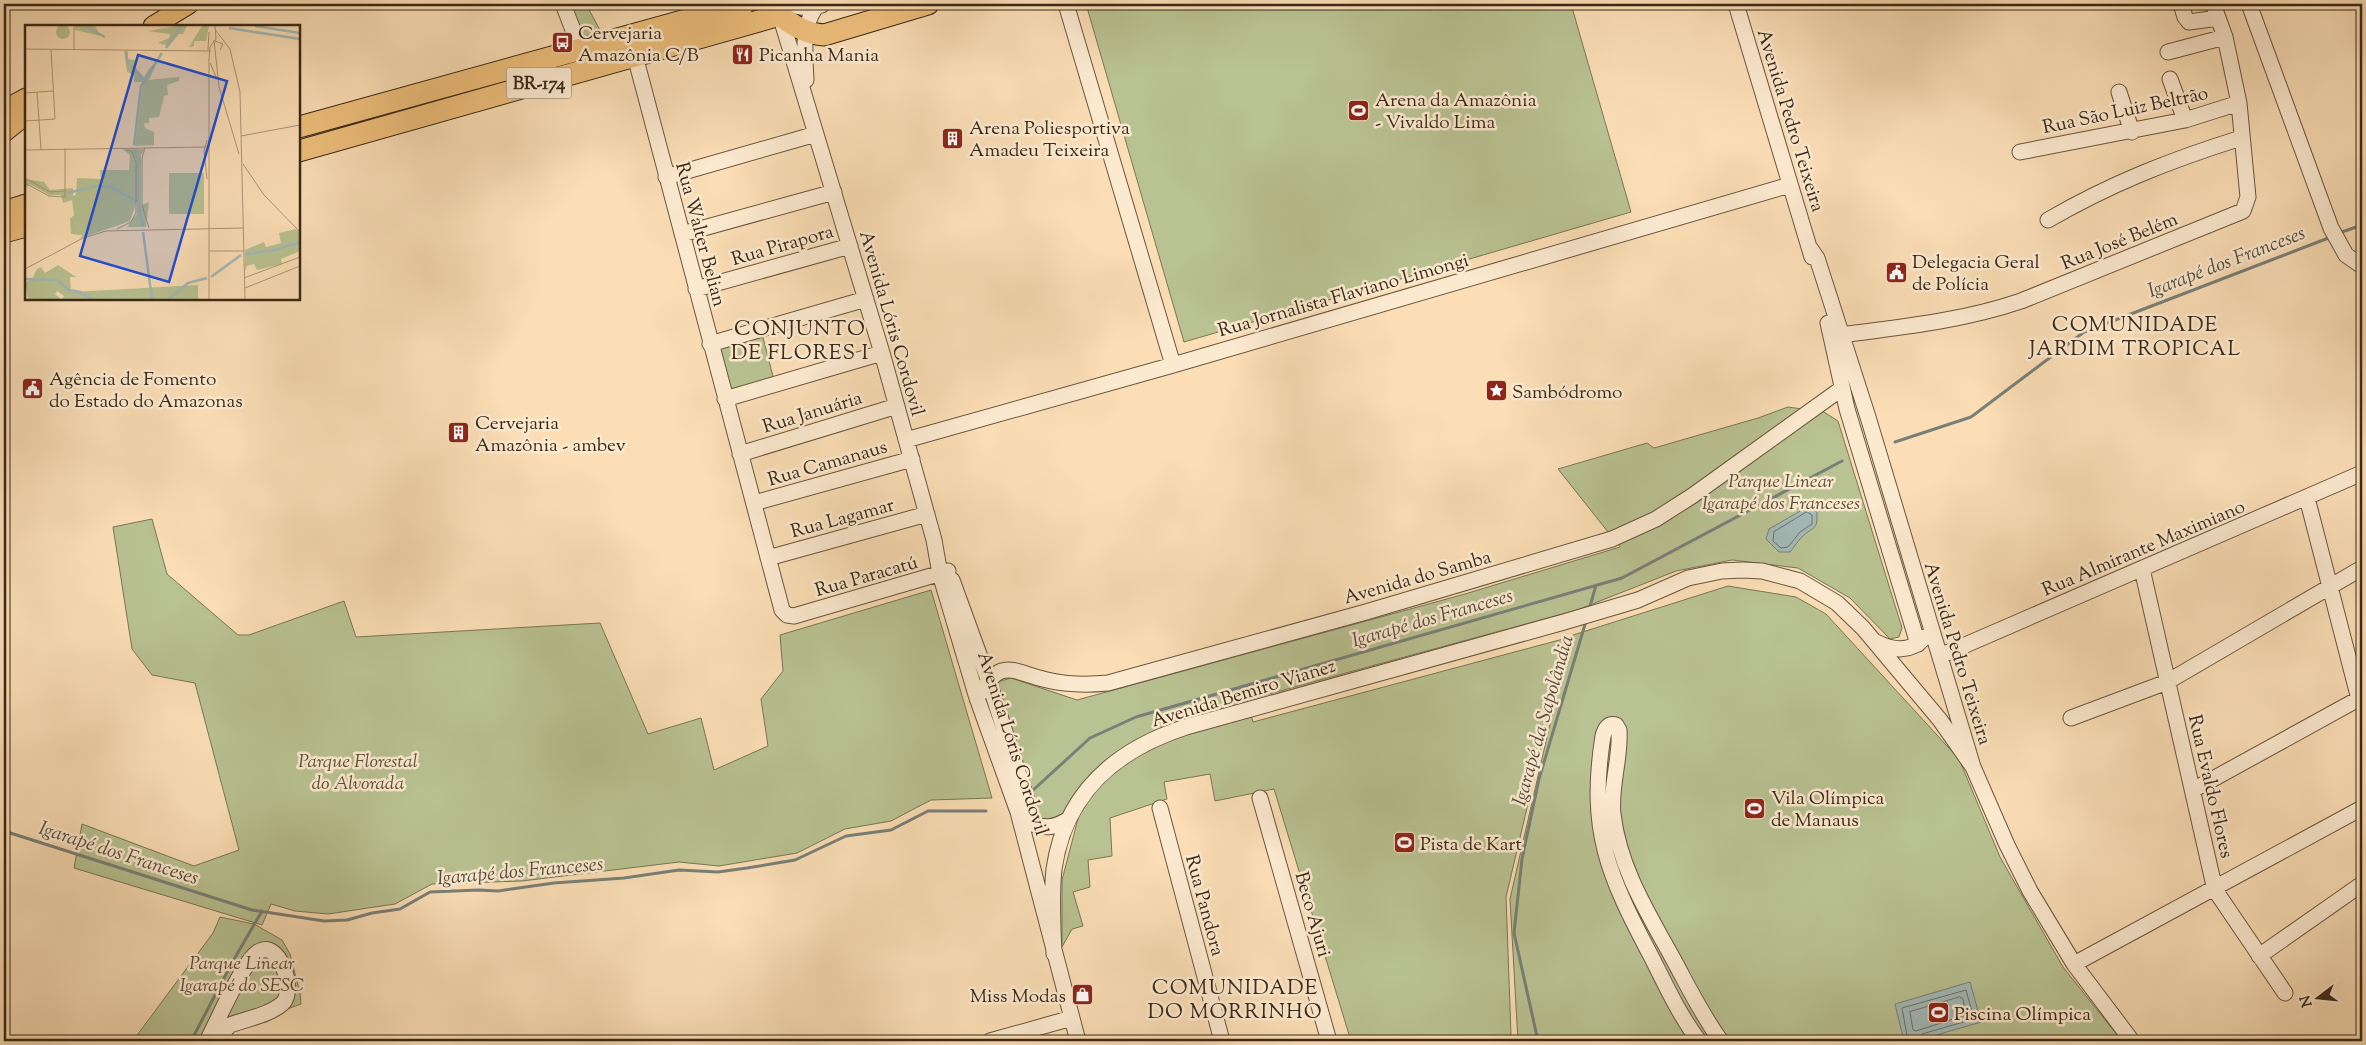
<svg xmlns="http://www.w3.org/2000/svg" width="2366" height="1045" viewBox="0 0 2366 1045" font-family="'Sorts Mill Goudy',serif">
<rect width="100%" height="100%" fill="#fbdeb6"/>
<filter id="stains"><feTurbulence type="fractalNoise" baseFrequency=".004" numOctaves="4"/><feColorMatrix values="0 0 0 0 .2 0 0 0 0 .09 0 0 0 0 .02 0 0 0 .5 -.17"/></filter>
<radialGradient id="worn" r=".72"><stop offset=".6" stop-color="#630" stop-opacity="0"/><stop offset="1" stop-color="#630" stop-opacity=".3"/></radialGradient>
<!-- green -->
<path fill="#b9c292" stroke="#7a7654" d="M567,4H586L601,32L581,37Z
M1086,4H1571L1631,212L1184,342Z
M761,330L775,384L722,400L707,348Z
M1788,407L1824,412L1838,421L1902,628L1899,637L1890,639L1850,598L1798,568L1732,560L1676,571L1577,610L1247,700L1253,722L1567,638L1506,897L1511,1035L1504,1041H1351L1274,789L1215,801L1210,774L1164,782L1167,799L1110,818L1112,856L1088,860L1090,887L1073,892L1083,926L1072,929L1062,947V880L1079,815H1059L1049,822L1038,817L997,682L1011,678L1077,700L1465,594L1620,547L1558,469L1647,443L1654,448L1758,418Z
M152,519L167,574L238,635H249L344,601L356,637L600,623L648,734L701,718L714,770L768,746L761,699L783,671L780,635L931,590L992,798L931,800L891,821L845,829L797,853L719,866L679,862L522,881L432,884L395,904L328,914L295,911L271,904L262,925L74,868L82,824L194,866L239,850L195,683L152,675L132,649L113,527Z
M1728,586L1796,597L1826,614L1959,759L2000,857L2063,967L2122,1041H1518L1510,899L1570,636Z
M220,917L254,924L282,940L290,954L300,993L301,1004L232,1029L223,1041H125L135,1038L213,933Z"/>
<!-- water -->
<path fill="#a3bab8" stroke="#798078" d="M1809,506L1817,512C1817,530 1816,525 1804,535C1799,539 1794,547 1790,552H1779L1766,539L1769,529Z
M1970,982L1981,1022L1916,1041H1904L1895,1004Z"/>
<g fill="none" stroke-linecap="round" stroke-linejoin="round">
<!-- shore -->
<path stroke="#6e7268" stroke-width="1" d="M1807,512L1812,515V524L1800,532L1788,547L1781,548L1773,541L1774,532Z
M1960,997L1963,999L1966,1015L1916,1031L1913,1030L1910,1012Z
M1908,1041L1902,1008L1966,990L1974,1019L1922,1034L1919,1041"/>
<!-- stream -->
<path stroke="#798078" stroke-width="3" d="M2339,233L2362,225
M1895,442L1971,417L2084,332L2331,237
M1589,610L1596,585
M1031,792L1090,738L1136,717L1622,578L1842,461
M4,831L252,910L324,921L347,920L372,913L400,909L430,892L479,890L498,891L554,883L624,878L679,870L718,872L747,868L795,860L846,836L891,830L928,811H986
M191,1041L233,961L262,911
M1538,1041L1514,933L1522,859L1539,779L1586,621"/>
<defs>
<path id="minor" d="M563,4L578,43L572,50
M783,4L808,8L822,5
M1066,4L1173,365
M1736,4L1812,257
M2181,4L2185,17L2189,22L2218,18
M2249,4L2331,228L2346,255L2362,266
M780,15L882,353L934,540L940,574L977,698L1018,812L1078,1041
M2168,52L2225,37
M635,56L782,610L787,615L794,616L948,571
M2170,79L2185,120
M806,80C805,56 801,27 816,7
M2119,92L2132,132
M2020,152L2185,120L2239,103
M666,177L816,134
M2048,220C2112,183 2171,160 2241,138
M682,234L834,192
M1810,248L1817,258L1868,417L1973,767L2007,845L2030,891L2074,964L2132,1041
M696,289L850,246
M1828,323L1847,409L1918,644
M1841,335C1902,327 1962,321 2021,301L2243,211L2248,197L2239,103L2225,37L2213,4
M710,344L866,299
M725,399L882,353
M906,440L1173,365L1790,185
M740,454L897,406
M2307,498L2359,699
M754,503L912,459
M768,558L927,514
M2142,569L2215,890L2285,993
M952,580L988,679L1035,825
M1876,642C1893,651 1911,653 1925,637
M1940,656L2362,473
M977,698C1002,656 1009,671 1047,680C1068,685 1087,685 1108,683L1366,612L1612,539L1656,519L1692,496L1841,389
M2071,718L2167,682L2362,568
M2193,790L2362,697
M1260,798L1329,1041
M1160,808L1222,1041
M1028,821C1043,830 1055,828 1069,819
M1054,954C1053,926 1051,897 1054,869C1065,793 1115,750 1186,727L1564,622L1638,600L1688,578L1722,571L1743,570L1762,571L1800,581L1837,603L1863,628L1940,720L1973,767
M2259,956L2362,884
M2074,964L2362,808
M207,1041C217,1023 243,961 258,952C279,938 296,989 283,1003C270,1015 246,1019 230,1025L225,1030L223,1041
M990,1041L1072,1018
M1699,1041C1680,1016 1666,986 1652,958C1608,875 1588,831 1603,736C1605,729 1608,723 1616,725L1619,730C1621,758 1610,786 1613,814C1619,866 1646,910 1671,955C1687,984 1701,1014 1721,1041"/>
<path id="major" d="M153,26L189,4
M4,110L26,98"/>
<path id="highway" d="M780,15C793,26 807,34 824,35L928,4
M299,127L744,4
M4,131L19,119
M299,151L780,15
M4,212L26,205
M4,232L26,226"/>
</defs>
<!-- minor casing -->
<use href="#minor" stroke="#6a563f" stroke-width="17"/>
<!-- major casing -->
<use href="#major" stroke="#3a2917" stroke-width="21"/>
<!-- highway casing -->
<use href="#highway" stroke="#3a2917" stroke-width="23"/>
<!-- minor -->
<use href="#minor" stroke="#fcead0" stroke-width="15"/>
<!-- major -->
<use href="#major" stroke="#eebf7b" stroke-width="19"/>
<!-- highway -->
<use href="#highway" stroke="#eebf7b" stroke-width="21"/>
</g>
<!-- icons -->
<defs>
<symbol id="bus-square" viewBox="-11 -11 22 22"><rect x="-9" y="-9" width="18" height="18" rx="4" fill="#8f2418" stroke="#fcead0"/><path d="M-5-6H5V4H4V6H2V4H-2V6H-4V4H-5ZM-3.5-4V0h7V-4ZM-3.5 1.2v1.5H-2V1.2ZM2 1.2v1.5H3.5V1.2Z" fill="#fff"/></symbol>
<symbol id="restaurant-square" viewBox="-11 -11 22 22"><rect x="-9" y="-9" width="18" height="18" rx="4" fill="#8f2418" stroke="#fcead0"/><path d="M-5-6h1v4h1v-4h1v4h1v-4h1v5L-1.5 .5V6h-2V.5L-5-1ZM5-6V6H3V1.5H1.5Q1.5-4 5-6Z" fill="#fff"/></symbol>
<symbol id="stadium-square" viewBox="-11 -11 22 22"><rect x="-9" y="-9" width="18" height="18" rx="4" fill="#8f2418" stroke="#fcead0"/><path d="M0-5a6.5 5 0 1 0 0 10a6.5 5 0 1 0 0-10ZM-3.5-1.8h7v3.6h-7Z" fill="#fff"/></symbol>
<symbol id="building-square" viewBox="-11 -11 22 22"><rect x="-9" y="-9" width="18" height="18" rx="4" fill="#8f2418" stroke="#fcead0"/><path d="M-4-6H4V6H1V3H-1V6H-4ZM-2.5-4.3h1.7v1.8h-1.7ZM.8-4.3h1.7v1.8H.8ZM-2.5-1h1.7V.8h-1.7ZM.8-1h1.7V.8H.8Z" fill="#fff"/></symbol>
<symbol id="civic-square" viewBox="-11 -11 22 22"><rect x="-9" y="-9" width="18" height="18" rx="4" fill="#8f2418" stroke="#fcead0"/><path d="M-.6-6.5H3V-4.5H.6V-3L4-1V1h2V6H-6V1h2V-1L-.6-3ZM-1.2 2.5V6h2.4V2.5Z" fill="#fff"/></symbol>
<symbol id="sight-square" viewBox="-11 -11 22 22"><rect x="-9" y="-9" width="18" height="18" rx="4" fill="#8f2418" stroke="#fcead0"/><path d="M0-6L1.8-2.2L6-1.7L2.9 1.2L3.7 5.4L0 3.3L-3.7 5.4L-2.9 1.2L-6-1.7L-1.8-2.2Z" fill="#fff"/></symbol>
<symbol id="shop-square" viewBox="-11 -11 22 22"><rect x="-9" y="-9" width="18" height="18" rx="4" fill="#8f2418" stroke="#fcead0"/><path d="M-5-2.5h2.3a2.7 3.5 0 0 1 5.4 0H5L5.5 6h-11ZM-1.5-2.5h3a1.5 2.3 0 0 0-3 0Z" fill="#fff"/></symbol>
</defs>
<g fill-rule="evenodd">
<use href="#bus-square" x="550" y="30" width="25" height="25"/>
<use href="#restaurant-square" x="730" y="42" width="25" height="25"/>
<use href="#stadium-square" x="1346" y="98" width="25" height="25"/>
<use href="#building-square" x="940" y="126" width="25" height="25"/>
<use href="#civic-square" x="1884" y="260" width="25" height="25"/>
<use href="#civic-square" x="20" y="376" width="25" height="25"/>
<use href="#sight-square" x="1484" y="378" width="25" height="25"/>
<use href="#building-square" x="446" y="420" width="25" height="25"/>
<use href="#stadium-square" x="1742" y="796" width="25" height="25"/>
<use href="#stadium-square" x="1392" y="830" width="25" height="25"/>
<use href="#shop-square" x="1070" y="982" width="25" height="25"/>
<use href="#stadium-square" x="1926" y="1000" width="25" height="25"/>
</g>
<g text-anchor="middle" stroke-width="5" stroke-linejoin="round" paint-order="stroke">
<!-- shield labels -->
<rect fill="#fcead0" stroke="#74634e" stroke-width="1" x="506.5" y="67.5" width="65" height="31" rx="4"/>
<g font-size="18" font-weight="bold" fill="#3a2917">
<text x="539" y="89">BR-174</text>
</g>
<!-- poi labels -->
<g font-size="19" fill="#3a2917" stroke="#fcead0" text-anchor="start">
<text x="578" y="39">Cervejaria<tspan x="578" dy="22">Amazônia C/B</tspan></text>
<text x="759" y="61">Picanha Mania</text>
<text x="1375" y="106">Arena da Amazônia<tspan x="1375" dy="22">- Vivaldo Lima</tspan></text>
<text x="969" y="134">Arena Poliesportiva<tspan x="969" dy="22">Amadeu Teixeira</tspan></text>
<text x="1912" y="268">Delegacia Geral<tspan x="1912" dy="22">de Polícia</tspan></text>
<text x="49" y="385">Agência de Fomento<tspan x="49" dy="22">do Estado do Amazonas</tspan></text>
<text x="1512" y="398">Sambódromo</text>
<text x="475" y="429">Cervejaria<tspan x="475" dy="22">Amazônia - ambev</tspan></text>
<text x="1771" y="804">Vila Olímpica<tspan x="1771" dy="22">de Manaus</tspan></text>
<text x="1420" y="850">Pista de Kart</text>
<text x="1066" y="1002" text-anchor="end">Miss Modas</text>
<text x="1954" y="1020">Piscina Olímpica</text>
</g>
<!-- street labels -->
<g font-size="19" fill="#3a2917" stroke="#fcead0">
<text transform="translate(2125 109) rotate(-12)" y="7">Rua São Luiz Beltrão</text>
<text transform="translate(1792 120) rotate(73)" y="7">Avenida Pedro Teixeira</text>
<text transform="translate(702 234) rotate(75)" y="7">Rua Walter Belian</text>
<text transform="translate(2119 240) rotate(-22)" y="7">Rua José Belém</text>
<text transform="translate(782 244) rotate(-16)" y="7">Rua Pirapora</text>
<text transform="translate(1343 294) rotate(-16)" y="7">Rua Jornalista Flaviano Limongi</text>
<text transform="translate(893 323) rotate(74)" y="7">Avenida Lóris Cordovil</text>
<text transform="translate(812 411) rotate(-17)" y="7">Rua Januária</text>
<text transform="translate(827 462) rotate(-16)" y="7">Rua Camanaus</text>
<text transform="translate(842 517) rotate(-15)" y="7">Rua Lagamar</text>
<text transform="translate(2143 547) rotate(-23)" y="7">Rua Almirante Maximiano</text>
<text transform="translate(866 575) rotate(-16)" y="7">Rua Paracatú</text>
<text transform="translate(1417 576) rotate(-16)" y="7">Avenida do Samba</text>
<text transform="translate(1959 653) rotate(73)" y="7">Avenida Pedro Teixeira</text>
<text transform="translate(1243 692) rotate(-17)" y="7">Avenida Bemiro Vianez</text>
<text transform="translate(1014 743) rotate(72)" y="7">Avenida Lóris Cordovil</text>
<text transform="translate(2212 786) rotate(77)" y="7">Rua Evaldo Flores</text>
<text transform="translate(1206 905) rotate(75)" y="7">Rua Pandora</text>
<text transform="translate(1314 914) rotate(74)" y="7">Beco Ajuri</text>
</g>
<!-- park labels -->
<g font-size="19" font-style="italic" fill="#5a4f36" stroke="#fcead0">
<text x="1781" y="487">Parque Linear<tspan x="1781" dy="22">Igarapé dos Franceses</tspan></text>
<text x="358" y="767">Parque Florestal<tspan x="358" dy="22">do Alvorada</tspan></text>
<text x="242" y="969">Parque Linear<tspan x="242" dy="22">Igarapé do SESC</tspan></text>
</g>
<!-- water labels -->
<g font-size="20" font-style="italic" fill="#544d3f" stroke="#fcead0">
<text transform="translate(2226 261) rotate(-21)" y="7">Igarapé dos Franceses</text>
<text transform="translate(1432 617) rotate(-16)" y="7">Igarapé dos Franceses</text>
<text transform="translate(1542 720) rotate(-74)" y="7">Igarapé da Sapolândia</text>
<text transform="translate(119 852) rotate(18)" y="7">Igarapé dos Franceses</text>
<text transform="translate(520 870) rotate(-5)" y="7">Igarapé dos Franceses</text>
</g>
<!-- quarter labels -->
<g font-size="21" letter-spacing="1" fill="#3a2917" stroke="#fcead0">
<text x="2135" y="331">COMUNIDADE<tspan x="2135" dy="24">JARDIM TROPICAL</tspan></text>
<text x="800" y="335">CONJUNTO<tspan x="800" dy="24">DE FLORES I</tspan></text>
<text x="1235" y="994">COMUNIDADE<tspan x="1235" dy="24">DO MORRINHO</tspan></text>
</g>
</g>
<!-- overview -->
<g transform="translate(25 25)">
<rect width="275" height="275" fill="#fbdeb6"/>
<path d="M31 7a7 7 0 1 1 14 0a7 7 0 1 1-14 0ZM50,1H70L76,11L50,5ZM150,1H162L158,9H154L144,21L133,18L144,13L145,9L123,6ZM177,1H184L181,16H169V21L164,22ZM99,26H103V34L110,35V42L119,52L126,41L130,42L124,55L154,52V56L142,60L143,70L139,71L134,92L124,93V98H119L120,103L129,107V120L110,121L118,57H109V50L102,47ZM97,124H120L116,130V180L124,177L121,202H102L112,189V175L105,196L56,213L57,210L46,209L45,194L49,190L47,175L38,178L36,170H24L5,159L0,163V154L19,157L25,165L48,163V171L51,170L52,153L76,154L75,145H104L105,130ZM144,148H179V189H144ZM271,204L275,208V226L256,234L257,239L232,245L229,239L222,241L220,246V225L239,217L241,222L256,218L254,208ZM33,240L51,252H45L46,267L173,260V274H37L39,271L32,266L30,269L36,274H3L0,257L7,254L12,244L16,242L20,248Z" fill="#b9c292"/>
<path fill="none" stroke="#a3bab8" stroke-width="2.5" d="M59,1L80,12M230,1L275,8M204,3L275,14M141,23L156,1M101,28L103,38L118,55M109,120L116,61L137,28M109,124L113,135V180L118,201M42,168L72,161L86,162L113,177M118,207L127,274M221,229L249,225L275,217M186,252L216,230M0,254L32,255L44,265L55,267L67,274M144,274L163,258L182,253"/>
<path fill="none" stroke="#ae9676" stroke-width="1" d="M191,6L205,24L215,67L220,274M189,15L194,62L214,129M190,16L198,19L195,25M0,24L186,26M49,24V1M183,25L184,7M185,38L192,54M12,67L16,124M0,68L28,66M0,96L30,94L26,25M216,111L275,100M182,115L179,126L182,154M120,123L117,133V180L124,203M0,125L181,122M218,139L239,170L275,207M0,153L25,167L40,166M0,158L24,171L40,172V123M92,204L106,197L111,188V137L107,127L101,124M185,226H219M0,244L58,213L81,206L218,203M219,253L275,232M220,263L275,241M184,274V34L185,22L191,14L190,1"/>
<path fill="#1d4ed8" fill-opacity="0.15" stroke="#1d4ed8" stroke-width="2.5" d="M113,30L202,56L144,257L55,231Z"/>
<rect width="275" height="275" fill="none" stroke="#3a2917" stroke-width="2.5"/>
</g>
<!-- margin -->
<rect width="2366" height="1045" fill="none" stroke="#fbdeb6" stroke-width="20"/>
<rect x="5" y="5" width="2356" height="1035" fill="none" stroke="#3a2917" stroke-width="2.5"/>
<rect x="10" y="10" width="2346" height="1025" fill="none" stroke="#3a2917"/>
<!-- north arrow -->
<g transform="translate(2318 998) rotate(254)" stroke="#fcead0" stroke-width="4" paint-order="stroke">
<path d="M0-4L9 19L0 12L-9 19Z" fill="#3a2917"/>
<text y="-8" font-size="14" font-weight="bold" text-anchor="middle" fill="#3a2917">N</text>
</g>
<rect width="100%" height="100%" filter="url(#stains)"/>
<rect width="100%" height="100%" fill="url(#worn)"/>
</svg>
